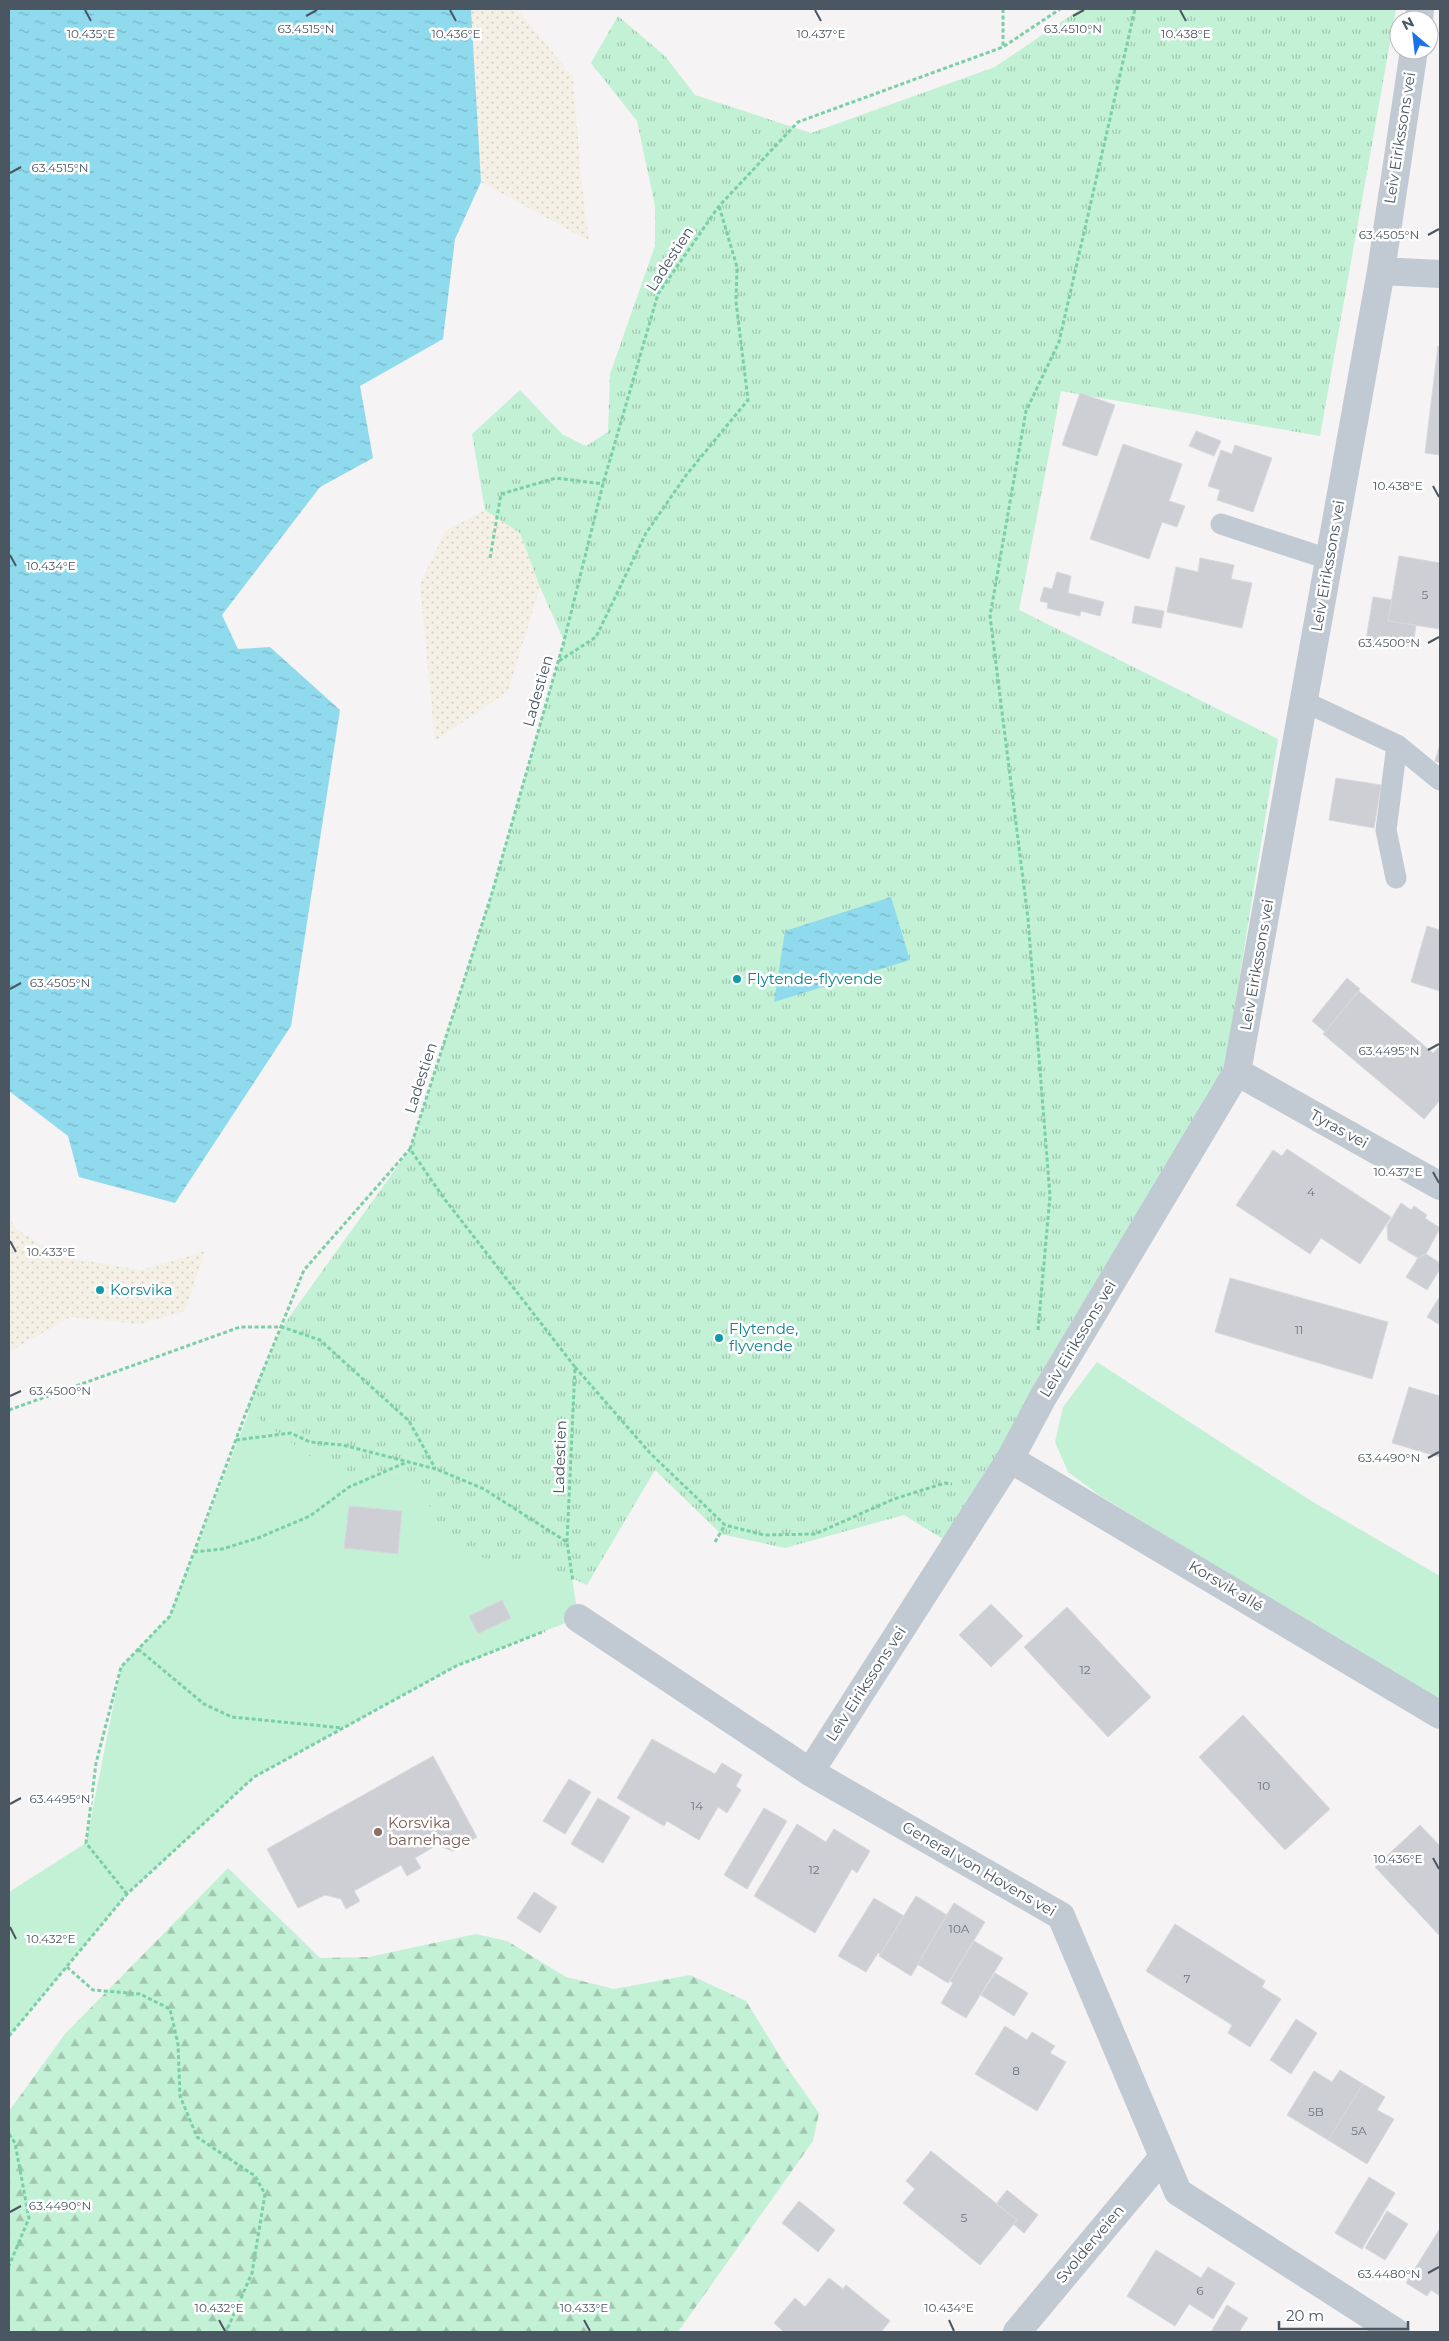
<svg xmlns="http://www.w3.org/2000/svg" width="1449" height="2341" viewBox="0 0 1449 2341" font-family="Montserrat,sans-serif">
<defs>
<pattern id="forest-firs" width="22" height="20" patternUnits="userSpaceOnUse" patternTransform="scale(1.25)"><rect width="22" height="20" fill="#c3f1d5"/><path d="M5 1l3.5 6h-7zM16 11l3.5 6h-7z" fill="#a0c6b0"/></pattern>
<pattern id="sand-dots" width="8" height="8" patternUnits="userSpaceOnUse" patternTransform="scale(1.25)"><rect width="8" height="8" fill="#f5f0e5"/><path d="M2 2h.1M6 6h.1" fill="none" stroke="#d4d0c7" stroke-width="1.8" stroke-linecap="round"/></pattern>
<pattern id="park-tufts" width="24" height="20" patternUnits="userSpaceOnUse" patternTransform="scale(1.25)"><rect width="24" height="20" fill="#c3f1d5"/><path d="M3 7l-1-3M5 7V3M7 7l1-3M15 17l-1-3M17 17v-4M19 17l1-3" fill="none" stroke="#a0c6b0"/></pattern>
<pattern id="water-ripples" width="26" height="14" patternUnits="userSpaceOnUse" patternTransform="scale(1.25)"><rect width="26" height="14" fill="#90daee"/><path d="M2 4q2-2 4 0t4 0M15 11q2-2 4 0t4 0" fill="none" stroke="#78b4c4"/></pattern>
</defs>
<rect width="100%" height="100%" fill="#f5f3f3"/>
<!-- grass -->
<path fill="#c3f1d5" d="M282,1327L320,1340L567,1542L578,1618L456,1666L254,1777L127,1894L9,2036V1892L86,1843L121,1667L170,1616Z
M1097,1362L1313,1502L1440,1576V1702L1099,1495L1068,1472L1055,1442L1063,1407Z"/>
<!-- forest -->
<path fill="url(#forest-firs)" d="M228,1868L320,1958L369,1957L476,1934L507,1941L566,1977L614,1989L690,1975L746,2001L788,2069L819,2113L813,2141L678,2332H9V2111L65,2034Z"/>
<!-- sand -->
<path fill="url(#sand-dots)" d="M471,9H517L573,77L582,186L589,241L481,182Z
M485,510L520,533L540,587L508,691L435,741L420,585L445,531Z
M9,1217L16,1229L61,1257L141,1270L205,1251L185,1311L140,1324L70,1317L9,1352Z"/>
<!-- park -->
<path fill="url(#park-tufts)" d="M1080,9H1396L1320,436L1061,391L1019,610L1278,739L1224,1073L954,1546L904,1515L785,1548L721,1534L655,1470L587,1585L552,1569L454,1553L419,1486L390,1477L327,1469L247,1410L282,1327L410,1149L492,893L564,641L540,587L520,533L485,510L472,434L520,390L562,434L586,446L608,432L610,374L655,246V206L637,121L591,63L618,16L665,56L695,95L811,133L995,67Z"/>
<!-- water -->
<path fill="url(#water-ripples)" d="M9,9H471L481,182L455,239L443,339L360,386L373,458L320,487L222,615L238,649L270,647L340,710L291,1026L175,1203L79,1177L68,1136L9,1091Z
M891,897L910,960L774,1002L785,931Z"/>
<!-- building -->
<path fill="#cdcfd5" stroke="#d7d9de" d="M1438,346L1440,347V455L1425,453Z
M1080,393L1115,405L1097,456L1062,445Z
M1196,431L1221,441L1214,456L1189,446Z
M1123,444L1182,464L1169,501L1185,506L1177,527L1162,522L1149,559L1090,539Z
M1235,445L1272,458L1253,512L1217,500L1220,490L1208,486L1221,450L1232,454Z
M1399,556L1440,563V629L1388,621Z
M1200,558L1234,565L1231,579L1252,583L1242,628L1167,612L1176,567L1198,572Z
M1057,572L1071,576L1068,593L1104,602L1100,616L1081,611L1080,616L1047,608L1048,603L1040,601L1044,587L1052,589Z
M1373,597L1392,600L1388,621L1416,625L1413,647L1366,640Z
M1135,606L1164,611L1161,628L1132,623Z
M1440,744V763L1435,761Z
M1336,778L1381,785L1374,828L1329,820Z
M1427,926L1440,930V991L1411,982Z
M1347,978L1360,989L1325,1032L1312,1021Z
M1359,991L1433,1053L1440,1046V1100L1424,1119L1323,1034Z
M1287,1149L1391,1217L1360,1264L1321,1238L1310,1254L1236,1205L1273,1150L1282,1156Z
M1401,1203L1411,1210L1414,1206L1427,1215L1425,1218L1440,1228L1426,1254L1418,1258L1388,1240L1387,1226Z
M1426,1254L1440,1263V1269L1427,1290L1406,1277L1418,1258Z
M1230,1278L1388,1322L1372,1379L1215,1332Z
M1440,1296V1325L1427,1317Z
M1409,1387L1440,1396V1457L1392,1443Z
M349,1506L402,1511L398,1554L344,1548Z
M502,1600L511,1618L478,1634L469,1616Z
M991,1604L1023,1636L991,1667L959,1635Z
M1067,1607L1151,1697L1108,1737L1024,1647Z
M1243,1715L1330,1809L1285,1850L1199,1757Z
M652,1739L715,1774L722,1763L742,1775L736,1786L741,1790L727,1813L718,1807L699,1840L667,1821L664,1826L617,1798Z
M433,1756L477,1837L453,1851L437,1845L415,1858L421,1868L407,1876L401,1865L354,1891L360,1901L346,1909L341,1899L325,1895L298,1908L267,1849Z
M569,1779L591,1792L565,1834L543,1821Z
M598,1798L630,1817L603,1863L571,1844Z
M764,1808L787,1821L747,1889L724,1875Z
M797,1824L826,1842L834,1829L870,1851L857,1873L852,1869L815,1933L754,1896Z
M1420,1825L1440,1846V1936L1375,1867Z
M534,1892L557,1907L540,1933L517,1918Z
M916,1896L947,1915L911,1976L879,1956Z
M874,1898L904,1916L881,1954L878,1953L866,1972L838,1956Z
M954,1903L985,1922L948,1983L917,1964Z
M1175,1924L1265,1981L1262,1987L1281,1999L1250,2047L1228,2033L1232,2025L1146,1971Z
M974,1941L1003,1958L966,2018L941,2003L953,1983L950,1981Z
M995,1973L1028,1993L1014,2016L981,1995Z
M1296,2019L1317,2033L1291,2074L1270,2060Z
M1005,2026L1027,2040L1032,2032L1055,2046L1050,2053L1066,2062L1037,2111L975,2074Z
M1340,2070L1363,2084L1328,2140L1287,2115L1314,2071L1332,2082Z
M1363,2084L1385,2097L1377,2110L1394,2119L1367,2164L1328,2140Z
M931,2151L1017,2220L980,2265L903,2203L915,2189L906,2181Z
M1369,2177L1395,2193L1362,2249L1335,2233Z
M1007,2190L1038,2215L1024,2233L1013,2224L1017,2220L996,2204Z
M799,2201L835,2230L818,2252L782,2223Z
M1387,2211L1408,2224L1385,2260L1365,2248Z
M1439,2230L1440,2296L1431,2290L1427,2296L1406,2283Z
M1156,2250L1201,2278L1208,2267L1235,2283L1213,2319L1189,2304L1175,2326L1127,2296Z
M829,2278L843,2289L846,2285L890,2321L881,2332H784L774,2323L795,2298L805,2307Z
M1227,2305L1248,2318L1239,2332H1211Z"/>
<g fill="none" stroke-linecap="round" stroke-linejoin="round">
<!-- path -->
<path stroke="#7ad0a6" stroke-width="3" stroke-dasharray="4 2.5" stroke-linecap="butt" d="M1003,9V47
M490,558L501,494L556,478L603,484
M559,661L596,637L646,533L687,474L748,400L736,302L737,267L719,206
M1038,1330L1050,1196L1028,919L990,616L1026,411L1059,342L1135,9
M575,1367L650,1453L725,1525L764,1535L815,1534L894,1499L945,1483L952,1484
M9,1410L240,1327H282L320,1340L409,1421L435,1468
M236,1440L291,1433L310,1442L343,1445L436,1469L484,1489L567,1542L573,1582
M567,1542L575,1367L443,1197L410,1149L492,893L564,641L603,484L658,294L719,206L798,122L1003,47L1060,9
M715,1542L725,1525
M194,1552L222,1549L258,1538L310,1516L349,1487L407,1462
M138,1649L204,1704L232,1717L343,1728
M127,1894L86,1843L96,1763L121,1667L170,1616L247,1410L304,1270L410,1149
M67,1967L93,1990L140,1994L170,2009L178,2044L180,2096L197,2137L255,2176L265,2194L252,2273L226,2332
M9,2036L127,1894L254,1777L456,1666L545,1631
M9,2134L15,2143L29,2218L9,2266"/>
<!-- lane -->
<path stroke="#c1cad2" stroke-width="21" d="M1221,524L1328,559
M1305,702L1397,745L1440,780
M1396,878L1386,830L1397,745"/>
<!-- street -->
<path stroke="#c1cad2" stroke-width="28" d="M1419,20L1420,9
M1381,271L1440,274
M1237,1072L1440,1186
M1010,1459L1440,1715
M578,1618L810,1772L1061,1916L1178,2192L1396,2332
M810,1772L1010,1459L1043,1397L1237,1072L1381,271L1414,50
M1017,2332L1163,2157"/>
</g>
<!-- ticks -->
<path fill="none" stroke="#4a5661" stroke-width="2" d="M85,10L91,21M450,10L456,21M815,10L821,21M1180,10L1186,21M306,16L317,10M1073,16L1084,10M10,173L21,167M1428,235L1439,229M1433,486L1439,497M10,555L16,566M1428,643L1439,637M10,989L21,983M1428,1050L1439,1044M1433,1172L1439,1183M10,1241L16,1252M10,1396L21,1391M1428,1458L1439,1452M10,1804L21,1798M1433,1858L1439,1869M10,1927L16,1939M10,2212L21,2206M1428,2273L1439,2267M219,2320L225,2331M584,2320L590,2331M949,2320L954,2331"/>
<!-- markers -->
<g fill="#0f9aa8" stroke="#fff" stroke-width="2">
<circle cx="737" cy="979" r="5"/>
<circle cx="100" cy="1290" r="5"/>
<circle cx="719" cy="1338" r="5"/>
</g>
<circle fill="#8d6e63" stroke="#fff" stroke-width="2" cx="378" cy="1832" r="5"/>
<g text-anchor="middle" stroke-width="5" stroke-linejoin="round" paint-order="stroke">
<!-- number labels -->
<g font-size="12" fill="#6b747e">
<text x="1425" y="599">5</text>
<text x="1311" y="1196">4</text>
<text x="1299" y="1334">11</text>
<text x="1085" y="1674">12</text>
<text x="1264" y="1790">10</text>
<text x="697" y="1810">14</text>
<text x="814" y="1874">12</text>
<text x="959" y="1933">10A</text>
<text x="1187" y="1983">7</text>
<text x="1016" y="2075">8</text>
<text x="1316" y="2116">5B</text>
<text x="1359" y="2135">5A</text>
<text x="964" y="2222">5</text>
<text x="1200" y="2295">6</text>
</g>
<!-- street labels -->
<g font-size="15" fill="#4a5661" stroke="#fff">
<text transform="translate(1400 138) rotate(-81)" y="5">Leiv Eirikssons vei</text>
<text transform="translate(670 259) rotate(-57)" y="5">Ladestien</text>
<text transform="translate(1328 566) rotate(-80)" y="5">Leiv Eirikssons vei</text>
<text transform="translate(538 691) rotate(-74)" y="5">Ladestien</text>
<text transform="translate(1257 965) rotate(-80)" y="5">Leiv Eirikssons vei</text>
<text transform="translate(421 1078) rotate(-72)" y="5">Ladestien</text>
<text transform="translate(1339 1129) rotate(29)" y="5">Tyras vei</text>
<text transform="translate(1078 1339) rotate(-59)" y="5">Leiv Eirikssons vei</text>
<text transform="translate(560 1457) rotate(-88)" y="5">Ladestien</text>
<text transform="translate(1226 1586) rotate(31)" y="5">Korsvik allé</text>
<text transform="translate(866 1684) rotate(-57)" y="5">Leiv Eirikssons vei</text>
<text transform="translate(979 1869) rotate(30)" y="5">General von Hovens vei</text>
<text transform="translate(1090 2244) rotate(-50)" y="5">Svolderveien</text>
</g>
<!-- culture labels -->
<g font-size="15" fill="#0d838f" stroke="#fff" text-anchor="start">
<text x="747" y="984">Flytende-flyvende</text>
<text x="110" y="1295">Korsvika</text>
<text x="729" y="1334">Flytende,<tspan x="729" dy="17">flyvende</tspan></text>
</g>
<!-- education labels -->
<g font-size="15" fill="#785e54" stroke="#fff" text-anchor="start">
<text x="388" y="1828">Korsvika<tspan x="388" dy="17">barnehage</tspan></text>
</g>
</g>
<g font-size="12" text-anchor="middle" fill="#4a5661" stroke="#fff" stroke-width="5" stroke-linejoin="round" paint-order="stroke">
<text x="306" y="33">63.4515°N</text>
<text x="1073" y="33">63.4510°N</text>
<text x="91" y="38">10.435°E</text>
<text x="456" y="38">10.436°E</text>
<text x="821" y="38">10.437°E</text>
<text x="1186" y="38">10.438°E</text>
<text x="60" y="172">63.4515°N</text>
<text x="1389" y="239">63.4505°N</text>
<text x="1398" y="490">10.438°E</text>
<text x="51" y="570">10.434°E</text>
<text x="1389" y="647">63.4500°N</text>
<text x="60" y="987">63.4505°N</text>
<text x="1389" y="1055">63.4495°N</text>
<text x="1398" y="1176">10.437°E</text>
<text x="51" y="1256">10.433°E</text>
<text x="60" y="1395">63.4500°N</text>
<text x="1389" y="1462">63.4490°N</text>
<text x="60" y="1803">63.4495°N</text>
<text x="1398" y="1863">10.436°E</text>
<text x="51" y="1943">10.432°E</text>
<text x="60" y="2210">63.4490°N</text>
<text x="1389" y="2278">63.4480°N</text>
<text x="219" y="2312">10.432°E</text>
<text x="584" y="2312">10.433°E</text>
<text x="949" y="2312">10.434°E</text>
</g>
<!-- border -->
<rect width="1449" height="2341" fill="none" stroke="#4a5661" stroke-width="20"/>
<!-- north arrow -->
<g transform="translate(1414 35) rotate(332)"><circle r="24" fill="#ffffff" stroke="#b7bbc0"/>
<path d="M0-4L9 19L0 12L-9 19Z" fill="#1a73e8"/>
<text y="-8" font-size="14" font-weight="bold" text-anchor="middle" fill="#4a5661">N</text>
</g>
<!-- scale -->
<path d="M1279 2321v8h129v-8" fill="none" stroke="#4a5661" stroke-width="2.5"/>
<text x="1286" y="2321" font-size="15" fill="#4a5661" stroke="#ffffff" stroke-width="4" paint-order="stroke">20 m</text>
</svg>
